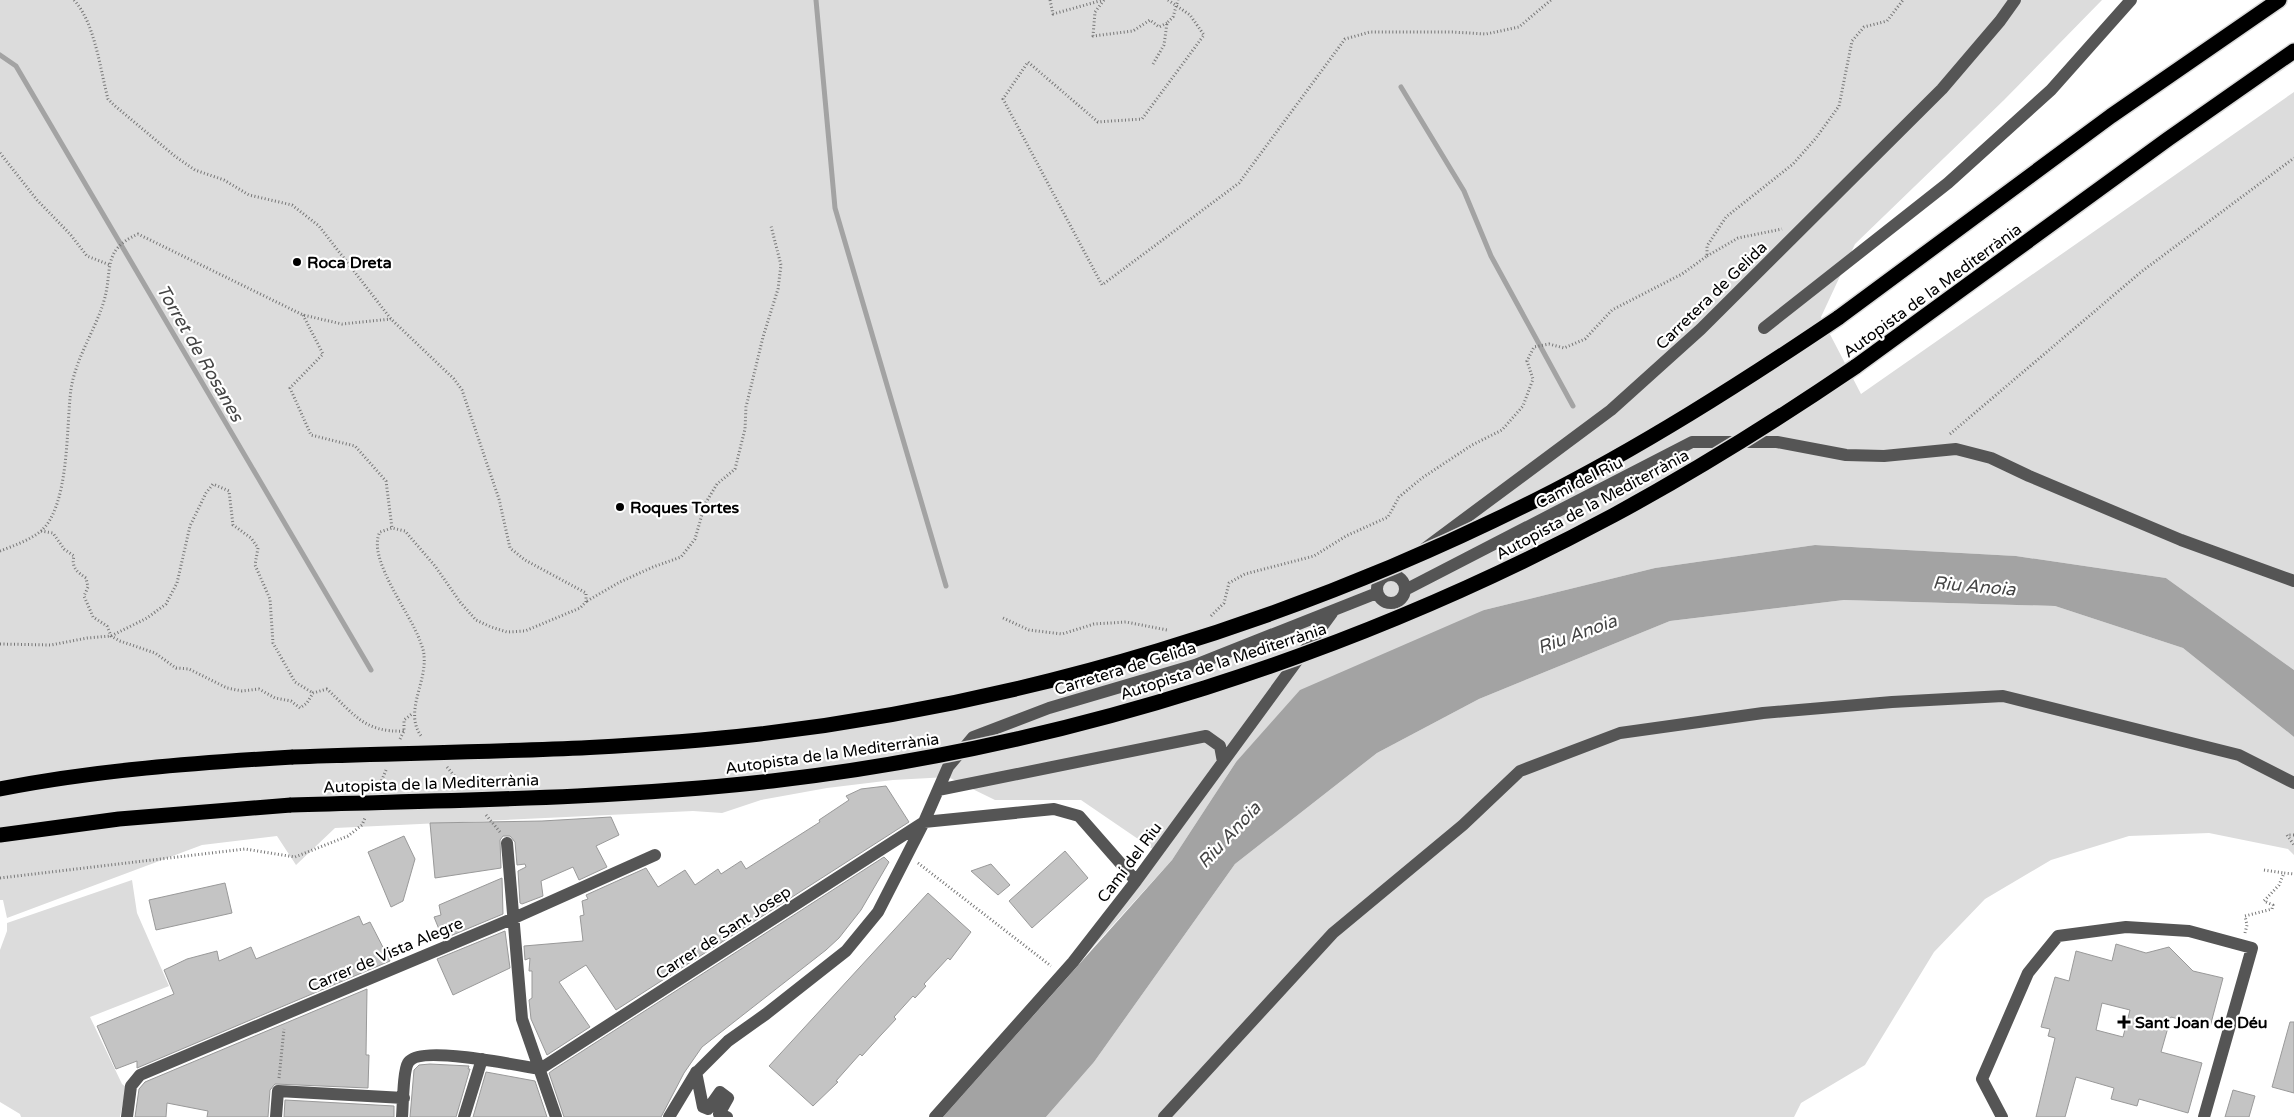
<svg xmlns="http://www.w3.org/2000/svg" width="2294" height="1117" viewBox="0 0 2294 1117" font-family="'Varela Round',sans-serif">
<rect width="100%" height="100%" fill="#fff"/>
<!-- green -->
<path fill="#dcdcdc" d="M0,0H2102L2004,100L1855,244L1821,317L1861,394L2294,92V670L2166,578L2016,556L1815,545L1655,568L1484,610L1236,762L1172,860L1083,958L1160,854L1081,800H995L948,777L893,780L827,788L761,800L722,813L693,811L335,828L296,865L277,836L202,845L7,918L3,900H0Z
M1844,600L2055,606L2183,648L2294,737V855L2288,849L2209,833L2129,836L2051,860L1985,899L1934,952L1865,1065L1801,1103L1794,1117H1046L1094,1062L1235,864L1377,753L1479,699L1670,621Z
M132,880L137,913L169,986L90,1017L122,1084L126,1087L120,1117H21L20,1114L0,1102V950L7,931V923Z"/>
<!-- water -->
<path fill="#a3a3a3" d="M1815,545L2016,556L2166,578L2294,670V737L2183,648L2055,606L1844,600L1670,621L1479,699L1377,753L1235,864L1094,1062L1046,1117H943L1172,860L1236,762L1300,690L1484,610L1655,568Z"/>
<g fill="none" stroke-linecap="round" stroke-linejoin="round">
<!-- stream -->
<path stroke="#a3a3a3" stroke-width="5" d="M816,0L835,208L946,586
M0,55L16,66L371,670
M1401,87L1464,191L1491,256L1573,406"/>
</g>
<!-- building -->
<path fill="#c4c4c4" stroke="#999" fill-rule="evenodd" d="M886,786L909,822L616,1010L586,965L559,982L590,1027L547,1055L531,1019L529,1000L532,998V971H529L530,958L525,960L524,946L583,941L580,916L584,915L582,901L588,899L586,895L646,868L658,887L685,870L695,885L718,869L721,874L741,861L746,869L820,822L819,820L849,800L846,796L861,789Z
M611,817L619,835L596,846L607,867L579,880L573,867L541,881L543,896L522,904L520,903L518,871L526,867L525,864L517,865L515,842L510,836H503L500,840L501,868L435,878L430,823L542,821Z
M404,836L415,859L403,901L391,907L368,852Z
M1065,851L1088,878L1032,928L1009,901Z
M884,857L889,862L861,910L839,938L826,950L702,1047L684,1073L661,1117H564L549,1073L553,1070Z
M991,864L1010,885L998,895L971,871Z
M502,878L503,914L443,939L434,917L441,915L439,905Z
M225,883L232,913L156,930L149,900Z
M928,893L971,932L950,960L948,958L924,984L926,986L915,998L913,996L894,1017L896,1019L881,1035L862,1056L860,1054L836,1081L838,1082L813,1106L769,1066Z
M359,916L363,925L370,922L390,961L137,1068V1061L116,1069L97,1026L174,994L164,970L187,959L217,951L219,961L251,947L256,959Z
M505,931L510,968L453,995L437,959Z
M2116,944L2146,953L2169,947L2193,971L2223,978L2210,1027L2171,1017L2161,1052L2202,1063L2188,1113L2139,1099L2137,1106L2111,1099L2114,1088L2076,1077L2065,1117H2036L2055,1038L2048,1036L2050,1029L2041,1027L2055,977L2069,981L2076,951L2112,961ZM2102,1003L2130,1010L2123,1037L2096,1030Z
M367,989L366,1055H369L368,1088L275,1084L270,1090L268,1117H207L208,1111L167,1103L166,1117H135L139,1089L145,1082Z
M2290,1022H2294V1093L2272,1087Z
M430,1064L469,1066L468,1069H470L456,1117H410L414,1070L419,1065Z
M486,1072L535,1081L547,1117H473Z
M2233,1090L2255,1096L2249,1117H2225Z
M285,1100L394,1106V1117H284Z"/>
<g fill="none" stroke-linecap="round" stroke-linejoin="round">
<defs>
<path id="highway" d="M1838,318L2111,116L2279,0
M1855,367L2168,139L2294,51
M0,789C96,770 195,763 293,757
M0,835L119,819L291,805"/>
</defs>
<!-- highway casing -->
<use href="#highway" stroke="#dbdbdb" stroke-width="18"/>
<!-- path -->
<path stroke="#777" stroke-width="3" stroke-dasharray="1 2.5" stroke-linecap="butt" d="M74,0C95,23 100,69 108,99L114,105L176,157L195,170L224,180L249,195L292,205L319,226L391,319L454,379L462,390L485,458L499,499L510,548L525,560L586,593V602L580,608L525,631L507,632L491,627L476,620L460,602L435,566L405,531L392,528L380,532C366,558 411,614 420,641C422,646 424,651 424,656C427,683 403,713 422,737
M1050,0L1053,14L1103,0
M1104,0L1095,12L1093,36L1133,31L1150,20L1159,27L1167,23
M1168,0L1190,15L1204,35L1142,119L1098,122L1028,62L1003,99L1102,285L1239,183L1345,39L1370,32H1452L1486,34L1519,27L1551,0
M1153,64L1164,45L1167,23L1173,17L1178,0
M0,153L37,200L70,234L87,256L110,265
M1707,256L1738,238L1782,229
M303,315L323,354L290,388L311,435L355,446L386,481L392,528
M1950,434L2141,272L2294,158
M41,531L53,533L64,549L74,556C71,567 77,572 86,578L88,587L84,596L93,617L107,626L111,636L120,641L155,653L176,668L189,669L227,688L242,691L259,689L275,698L291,701L300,708L307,703L313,693L327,689C353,713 364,733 404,731
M0,551C13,546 30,540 41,531C70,505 66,426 71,389C76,358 94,332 103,304C114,271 100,251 138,234L303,315L342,324L391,319
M587,601L620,582L653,567L681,557L695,539L705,504L717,484L735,469L745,429L746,407L763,337L778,289L781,265L771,226
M1211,616L1224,603L1229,583L1245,574L1314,556L1346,536L1388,517L1399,497L1422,478L1472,445L1502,430L1523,406L1533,379L1527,361L1534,347L1549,344L1564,348L1585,339L1612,310L1682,274L1707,256V246L1726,217L1793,164L1816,138L1839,106L1852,41L1864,27L1887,21L1903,0
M1003,618L1029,630L1062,634L1094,624L1126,622L1167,630
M0,644L51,645L87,638L111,636L147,618L166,604L177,583L190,526L206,493L213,484L229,491L233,525L251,538L258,548L255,565L270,599L273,643L295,682L313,693
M400,739L404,731V720L413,713
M447,767L462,785
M379,787L386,770
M486,815L500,832
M2294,835H2287L2294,845
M918,863L1051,966
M2264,870L2284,873
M0,878L245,849L295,857L348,836L362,825L365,818
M2245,933L2247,925L2245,916L2272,909L2273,905L2264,901L2279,885L2284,873L2294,874
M279,1078L284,1029"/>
<!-- minor -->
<path stroke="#555" stroke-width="12" d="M1764,328L1948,183L2051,90L2131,0
M1424,549L1611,410L1701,329L1942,89L2000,21L2015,0
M1377 589a14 14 0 1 1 28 0a14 14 0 1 1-28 0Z
M1405,590L1692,442H1777L1846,455L1884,456L1956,449L1991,458L2029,476L2181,540L2294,581
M938,790L1206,736L1220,746L1223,762
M507,843L522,1019L556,1117
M540,1069L924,822L1054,809L1079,816L1136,881
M696,1072L703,1107L708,1109L720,1092L728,1098L719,1114L727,1117
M127,1117L131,1086L140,1075L514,918L655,855
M276,1117L278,1091L404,1098
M402,1117C403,1106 403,1071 408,1063C418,1044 519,1066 540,1069
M464,1117L482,1059
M669,1117L695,1074L728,1041L766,1014L846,951L878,912L924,822L948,767L973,737L1049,708L1195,665L1377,593
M935,1117L1073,962L1136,881L1332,613
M1164,1117L1333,933L1463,825L1520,771L1620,733L1763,713L1892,702L2003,696L2239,755L2294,783
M2002,1117L1982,1079L2028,973L2058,936L2126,927L2189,931L2252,948L2204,1117"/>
<!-- highway -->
<use href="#highway" stroke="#000" stroke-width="15"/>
<defs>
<path id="highway-bridge" d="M293,757C449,751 605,752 760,734C1030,702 1293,622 1536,500C1641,447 1740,384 1838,318
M291,805C452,800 612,799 772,781C1066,747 1353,655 1614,515C1697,470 1777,420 1855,367"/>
</defs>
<!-- highway-bridge casing -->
<use href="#highway-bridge" stroke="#dbdbdb" stroke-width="18" stroke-linecap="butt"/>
<!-- highway-bridge -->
<use href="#highway-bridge" stroke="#000" stroke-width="15"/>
</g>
<!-- markers -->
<g fill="#000" stroke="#fff" stroke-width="2">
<circle cx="297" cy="262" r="5"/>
<circle cx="620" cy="507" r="5"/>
<path d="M2121.5 1014.5h5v5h5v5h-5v5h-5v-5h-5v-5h5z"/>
</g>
<g text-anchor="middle" stroke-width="4.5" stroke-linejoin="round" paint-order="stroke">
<!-- poi labels -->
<g font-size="16" font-weight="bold" fill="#000" stroke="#fff" text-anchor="start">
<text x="307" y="268">Roca Dreta</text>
<text x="630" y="513">Roques Tortes</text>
<text x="2135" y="1028">Sant Joan de Déu</text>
</g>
<!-- street labels -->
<g font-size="16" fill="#000" stroke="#fff">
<text transform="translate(1932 290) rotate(-36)" y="6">Autopista de la Mediterrània</text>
<text transform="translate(1711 295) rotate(-44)" y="6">Carretera de Gelida</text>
<text transform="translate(1579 482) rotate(-27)" y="6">Camí del Riu</text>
<text transform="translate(1592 504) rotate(-28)" y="6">Autopista de la Mediterrània</text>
<text transform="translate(1223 661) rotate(-18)" y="6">Autopista de la Mediterrània</text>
<text transform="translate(1125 668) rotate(-17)" y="6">Carretera de Gelida</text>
<text transform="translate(832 753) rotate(-8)" y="6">Autopista de la Mediterrània</text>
<text transform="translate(431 783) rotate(-2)" y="6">Autopista de la Mediterrània</text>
<text transform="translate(1129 862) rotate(-53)" y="6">Camí del Riu</text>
<text transform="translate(723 932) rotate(-33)" y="6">Carrer de Sant Josep</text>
<text transform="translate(385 954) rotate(-23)" y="6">Carrer de Vista Alegre</text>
</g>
<!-- water labels -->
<g font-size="18" font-style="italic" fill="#444" stroke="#fff">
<text transform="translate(200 353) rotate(60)" y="6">Torret de Rosanes</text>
<text transform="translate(1974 586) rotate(5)" y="6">Riu Anoia</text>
<text transform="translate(1577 634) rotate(-20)" y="6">Riu Anoia</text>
<text transform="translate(1229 835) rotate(-47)" y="6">Riu Anoia</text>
</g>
</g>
</svg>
